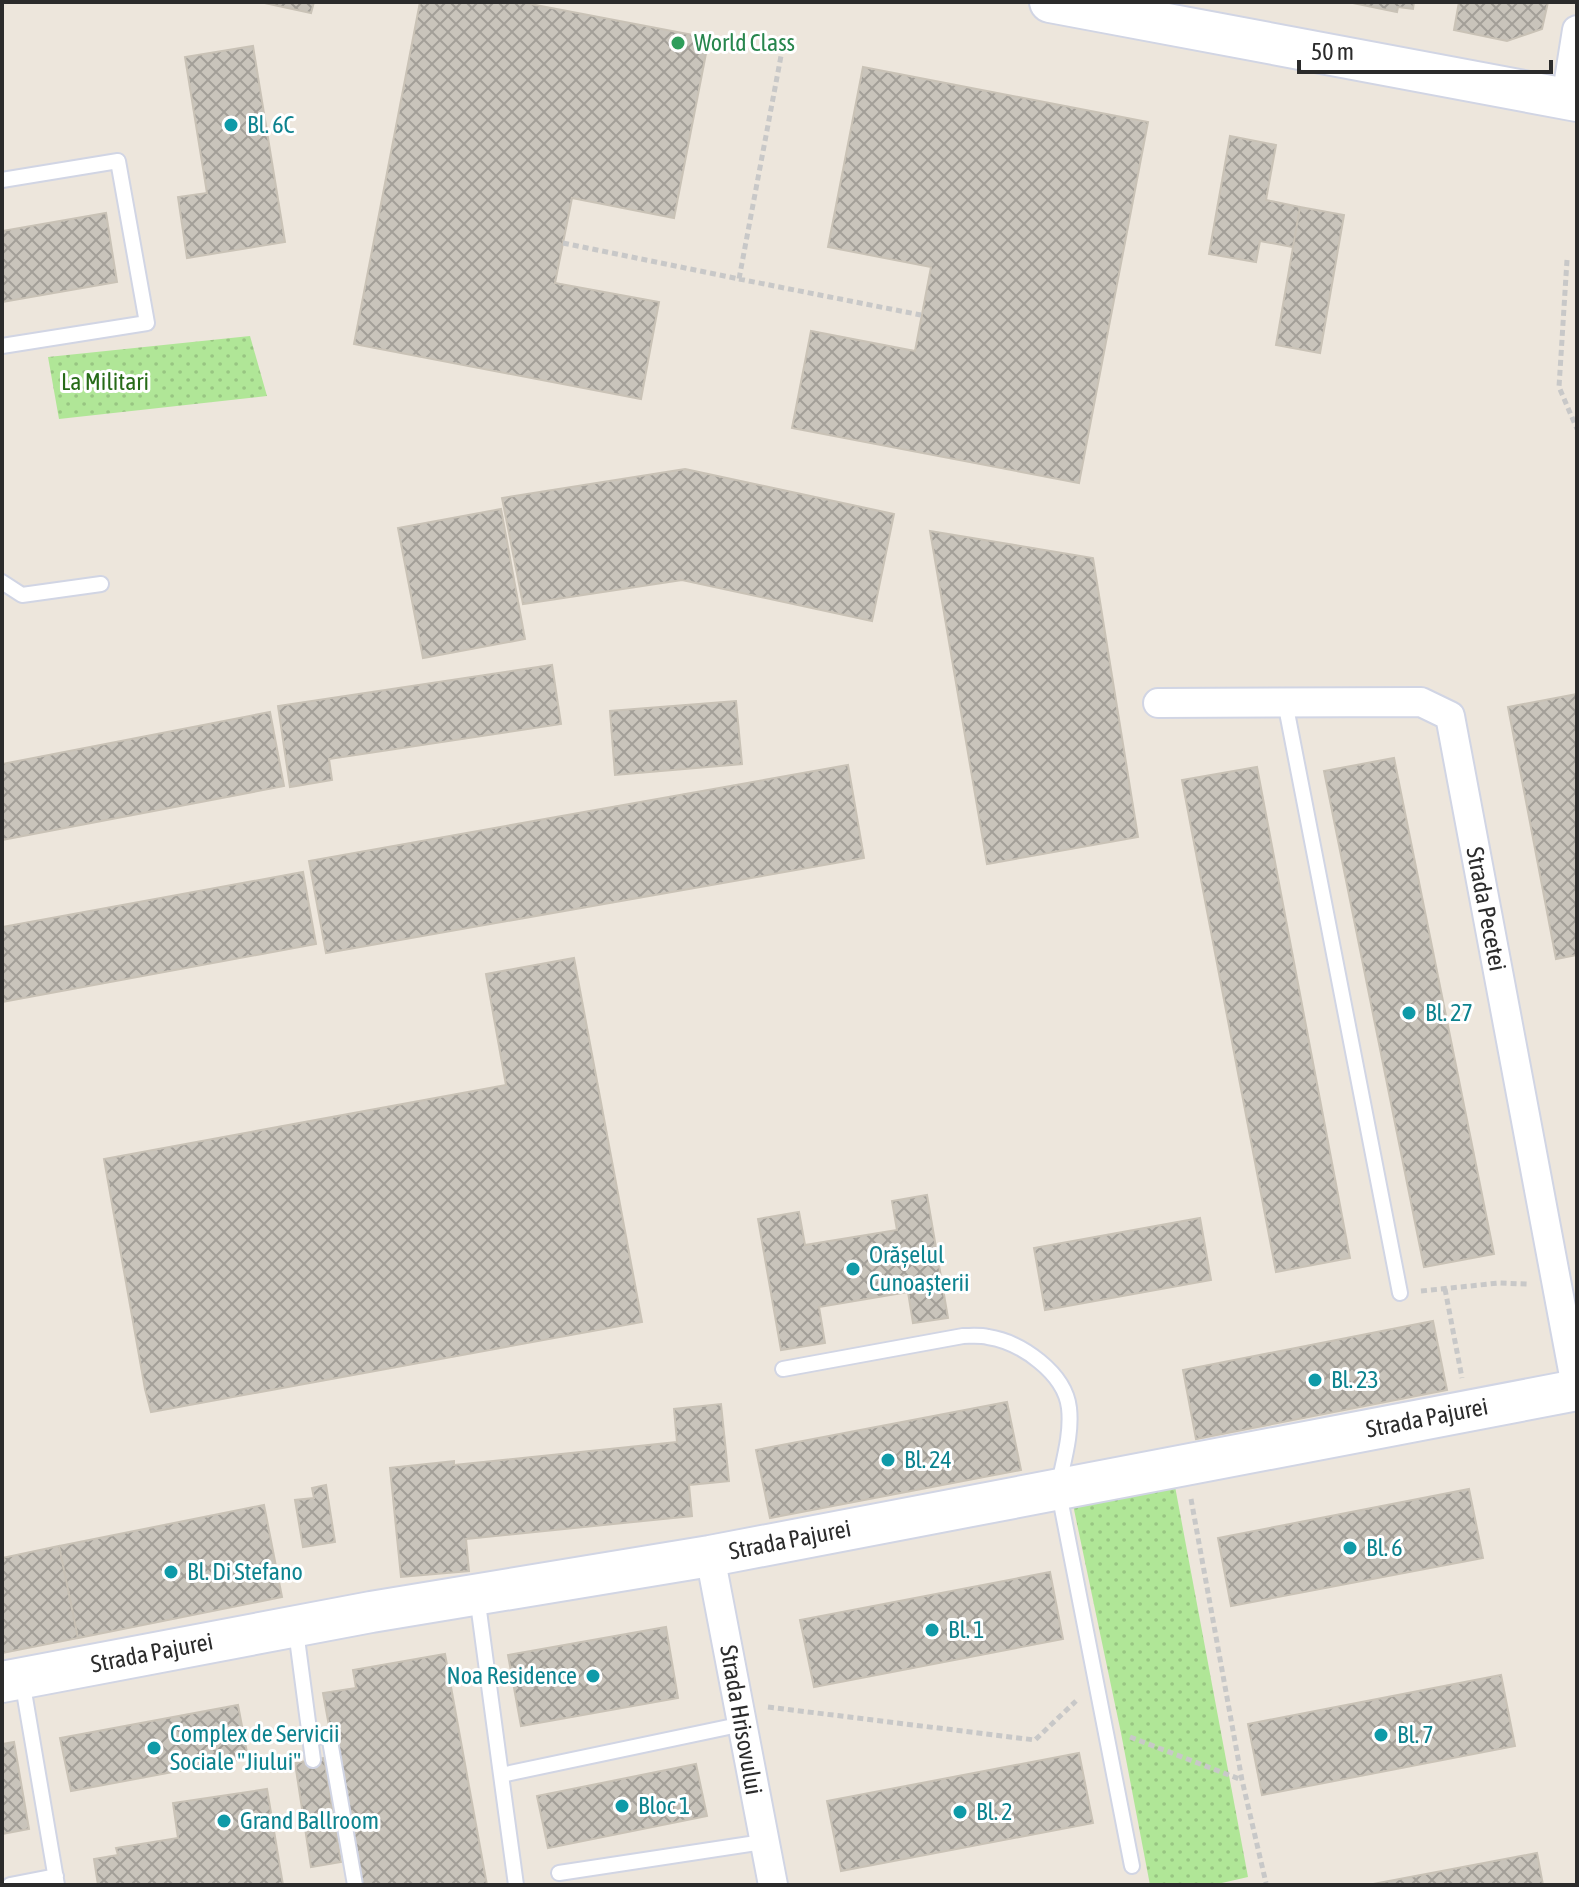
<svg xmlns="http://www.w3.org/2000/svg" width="1579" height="1887" viewBox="0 0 1579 1887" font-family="'Asap Condensed',sans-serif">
<defs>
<pattern id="park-dots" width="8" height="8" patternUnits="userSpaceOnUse" patternTransform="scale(2)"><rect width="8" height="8" fill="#b0e697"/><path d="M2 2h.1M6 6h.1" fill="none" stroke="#98c582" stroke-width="1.8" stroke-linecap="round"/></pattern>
<pattern id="building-cross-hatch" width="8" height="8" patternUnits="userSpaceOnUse" patternTransform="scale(2)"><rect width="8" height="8" fill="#c9c4bb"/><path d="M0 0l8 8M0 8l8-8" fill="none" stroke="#a39f98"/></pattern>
</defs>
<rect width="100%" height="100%" fill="#ede6dc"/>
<!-- park -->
<path fill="url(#park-dots)" d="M250,336L267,396L59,419L48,357Z
M1174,1481L1248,1877L1213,1885H1150L1121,1733L1072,1500Z"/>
<!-- building -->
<path fill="url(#building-cross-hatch)" stroke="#c9c2b6" stroke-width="2" d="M260,2H314L311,13Z
M420,2H520L709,38L674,218L572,198L555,283L659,302L641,399L354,344Z
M1348,2H1414L1413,9L1398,7L1397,12Z
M1459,2H1548L1542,29L1507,41L1454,30Z
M253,46L285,242L187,258L178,197L207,193L185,57Z
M863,67L1148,122L1079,483L792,428L811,331L915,351L931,267L828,247Z
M1230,136L1276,145L1266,200L1300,207L1293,247L1260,241L1256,262L1209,254Z
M1300,207L1344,215L1320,353L1276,345Z
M106,213L117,282L2,302V231Z
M685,469L894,514L872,621L682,580L523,604L502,498Z
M501,509L525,639L423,658L398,528Z
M930,531L1093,558L1138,837L987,864Z
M552,665L561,724L329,759L332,780L290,787L278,706Z
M1577,694V955L1556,959L1508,707Z
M736,701L742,764L615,775L610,711Z
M270,712L284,786L2,840V764Z
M1394,758L1494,1254L1424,1267L1324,771Z
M848,765L864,858L326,953L309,861Z
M1257,767L1350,1258L1276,1272L1182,780Z
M303,872L316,944L2,1002V927Z
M574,958L642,1322L151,1412L145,1389L104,1159L506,1085L486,974Z
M927,1195L948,1318L913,1323L908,1292L819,1307L825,1343L781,1350L758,1219L799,1212L805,1245L897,1230L892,1201Z
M1200,1218L1211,1280L1045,1310L1034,1248Z
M1433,1321L1447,1390L1196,1439L1183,1370Z
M1007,1402L1021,1470L770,1518L756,1450Z
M721,1404L729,1481L689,1485L692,1516L466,1539L469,1571L401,1577L390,1468L454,1461V1465L677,1442L674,1409Z
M326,1485L335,1542L303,1547L295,1500L314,1498L312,1488Z
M1469,1489L1483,1558L1231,1606L1218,1538Z
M264,1505L282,1597L78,1638L59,1546Z
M59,1546L78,1638L2,1653V1558Z
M1050,1572L1063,1639L814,1687L800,1620Z
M666,1627L678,1698L521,1726L508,1655Z
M445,1654L487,1885H358L323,1693L356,1688L353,1670Z
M1501,1675L1515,1746L1262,1795L1248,1724Z
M238,1705L248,1758L71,1791L60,1738Z
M14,1742L29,1829L2,1834V1744Z
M1079,1753L1093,1823L841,1871L827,1801Z
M324,1758L341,1862L311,1867L295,1763Z
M696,1764L707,1816L548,1848L537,1796Z
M267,1789L283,1885H98L94,1859L118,1855L116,1848L178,1838L173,1803Z
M1537,1853L1543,1885H1368Z"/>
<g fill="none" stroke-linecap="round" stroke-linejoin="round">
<defs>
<path id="lane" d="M2,180L118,161L147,323L2,346
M2,582L22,595L101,584
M1285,702L1400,1293
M783,1369L963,1336C971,1336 980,1335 988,1337C1021,1342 1065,1373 1069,1408C1072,1435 1063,1462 1058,1488L1132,1866
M477,1596L501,1775L743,1724
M296,1631L313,1760
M22,1680L57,1885
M310,1738L329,1735L355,1885
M501,1775L516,1885
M559,1873L763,1842
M10,1885L56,1876"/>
<path id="street" d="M1566,99L1577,30
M1158,703L1421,702L1450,716L1577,1392
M710,1556L773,1885"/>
<path id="secondary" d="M1050,2L1577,101
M2,1682L371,1612L710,1556L1577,1390"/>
</defs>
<!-- lane casing -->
<use href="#lane" stroke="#d1d5e4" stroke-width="18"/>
<!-- street casing -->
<use href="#street" stroke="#d1d5e4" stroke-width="32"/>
<!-- secondary casing -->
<use href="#secondary" stroke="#d1d5e4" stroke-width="44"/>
<!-- path -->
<path stroke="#c8c8c8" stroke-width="5" stroke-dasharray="6 4" stroke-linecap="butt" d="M563,243L739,279L781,56
M1567,260L1559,387L1577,429
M739,279L921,315
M1445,1289L1462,1378
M1421,1291L1499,1283L1527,1284
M1191,1499L1242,1780L1266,1883
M768,1707L1035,1740L1076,1701
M1130,1737L1242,1780"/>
<!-- lane -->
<use href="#lane" stroke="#fff" stroke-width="14"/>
<!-- street -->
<use href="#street" stroke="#fff" stroke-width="28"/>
<!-- secondary -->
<use href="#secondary" stroke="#fff" stroke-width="40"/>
</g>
<!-- markers -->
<circle fill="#2e9e5b" stroke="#fff" stroke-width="3" cx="678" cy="43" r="8"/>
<g fill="#0f9aa8" stroke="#fff" stroke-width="3">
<circle cx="231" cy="125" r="8"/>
<circle cx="1409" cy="1013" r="8"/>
<circle cx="853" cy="1269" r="8"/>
<circle cx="1315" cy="1380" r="8"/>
<circle cx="888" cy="1460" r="8"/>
<circle cx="1350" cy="1548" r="8"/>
<circle cx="171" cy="1572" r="8"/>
<circle cx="932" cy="1630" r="8"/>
<circle cx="593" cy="1676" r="8"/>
<circle cx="1381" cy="1735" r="8"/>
<circle cx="154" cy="1748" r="8"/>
<circle cx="622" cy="1806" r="8"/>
<circle cx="960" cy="1812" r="8"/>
<circle cx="224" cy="1821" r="8"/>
</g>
<g text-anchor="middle" stroke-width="6" stroke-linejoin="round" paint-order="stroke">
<!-- leisure labels -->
<g font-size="24" fill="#27864d" stroke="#fff" text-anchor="start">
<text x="694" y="51">World Class</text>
</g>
<!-- culture labels -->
<g font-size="24" fill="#0d838f" stroke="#fff" text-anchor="start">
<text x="247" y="133">Bl. 6C</text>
<text x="1425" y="1021">Bl. 27</text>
<text x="869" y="1263">Orășelul<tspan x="869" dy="28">Cunoașterii</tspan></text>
<text x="1331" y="1388">Bl. 23</text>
<text x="904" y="1468">Bl. 24</text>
<text x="1366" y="1556">Bl. 6</text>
<text x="187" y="1580">Bl. Di Stefano</text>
<text x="948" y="1638">Bl. 1</text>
<text x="577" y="1684" text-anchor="end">Noa Residence</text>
<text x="170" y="1742">Complex de Servicii<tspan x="170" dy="28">Sociale "Jiului"</tspan></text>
<text x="1397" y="1743">Bl. 7</text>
<text x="638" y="1814">Bloc 1</text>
<text x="976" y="1820">Bl. 2</text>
<text x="240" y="1829">Grand Ballroom</text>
</g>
<!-- park labels -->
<g font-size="24" fill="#276b18" stroke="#fff">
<text x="105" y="390">La Militari</text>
</g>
<!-- street labels -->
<g font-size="24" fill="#2b2b2b" stroke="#fff">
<text transform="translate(1486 909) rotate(79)" y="8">Strada Pecetei</text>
<text transform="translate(1427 1418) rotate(-11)" y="8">Strada Pajurei</text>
<text transform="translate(790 1540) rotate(-11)" y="8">Strada Pajurei</text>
<text transform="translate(152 1653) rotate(-11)" y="8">Strada Pajurei</text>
<text transform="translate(741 1720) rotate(80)" y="8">Strada Hrisovului</text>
</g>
</g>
<!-- border -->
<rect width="1579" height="1887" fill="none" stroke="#2b2b2b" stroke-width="8"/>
<!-- scale -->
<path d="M1299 60v12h252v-12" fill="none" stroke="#2b2b2b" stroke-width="4"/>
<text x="1311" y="60" font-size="24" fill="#2b2b2b" stroke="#ffffff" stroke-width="6" paint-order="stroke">50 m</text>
</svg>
